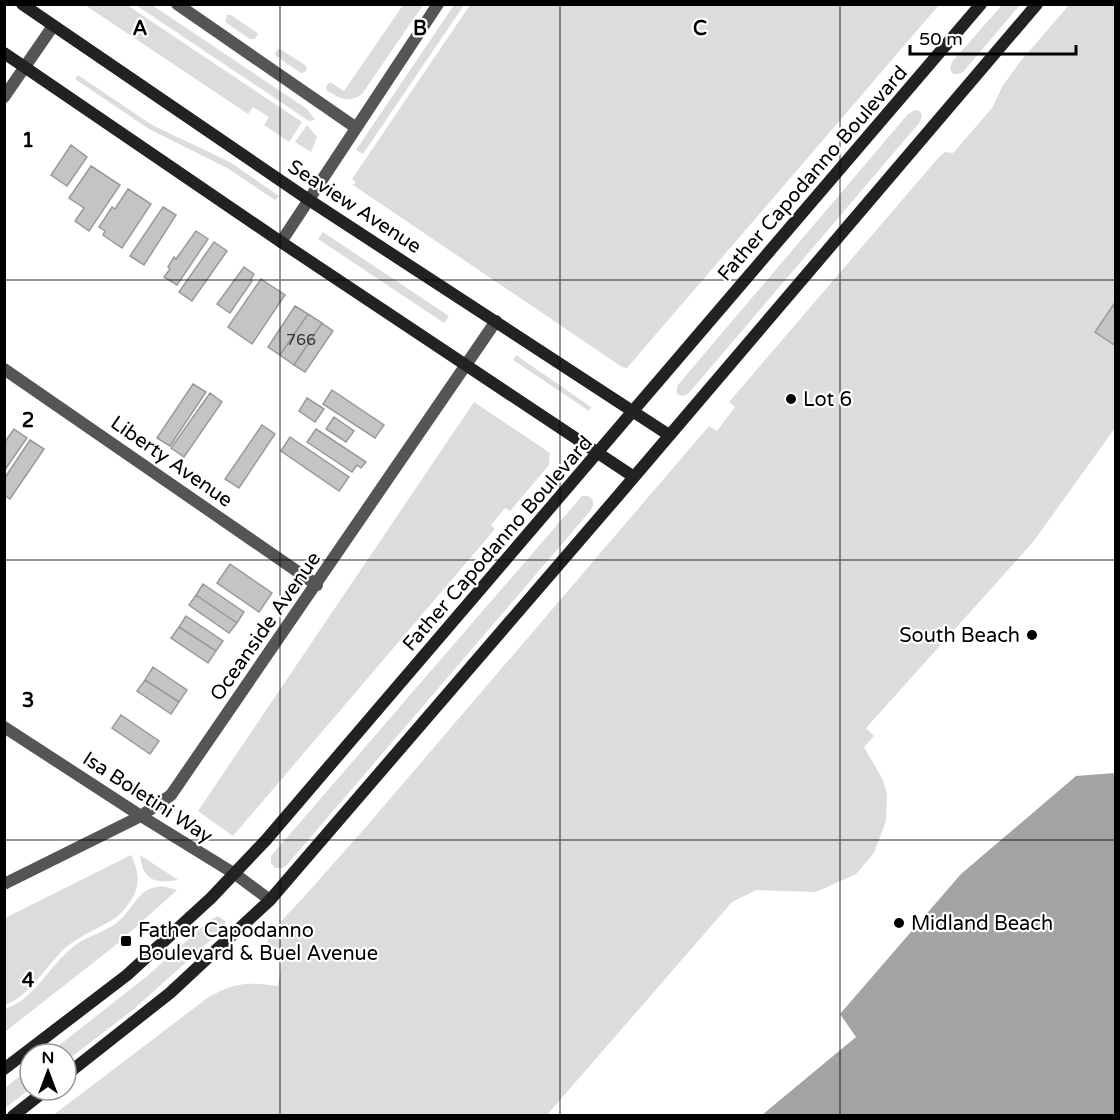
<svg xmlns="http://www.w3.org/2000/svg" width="1120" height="1120" viewBox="0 0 1120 1120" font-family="'Varela Round',sans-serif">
<rect width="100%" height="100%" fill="#fff"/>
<!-- green -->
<path fill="#dcdcdc" d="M85,5H127L302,122L289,142L264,125L269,117L253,107L248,114Z
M136,5H152L307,109L315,120L309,121Z
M403,5H423L362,94C349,104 339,98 327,91L326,86L330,82L344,91Z
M454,5H464L363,154L356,150Z
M470,5V4L939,5L627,368L622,367L353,185L356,182L352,179Z
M1002,5H1020L963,72L958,74H953L950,69L952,62Z
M1069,5H1115V428L1033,542L866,728L874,736L864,747L883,780L887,794L886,821L874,853L856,874L816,892L756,890L732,902L547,1115L52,1116L210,996C238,982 246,982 278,986L284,950L267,947L269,934L302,899L365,828L709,426L717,431L735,407L729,402L939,157L945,152L953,153L992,108L1002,87L1019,63Z
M227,15H231L256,32L258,34L255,39H250L225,22Z
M278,49H280L305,65L307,68L305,72L301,73L276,56L275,53Z
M78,75L152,125L230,162L279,196L275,200L227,168L149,129L75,79Z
M915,110L919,111L922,115L920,122L688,394L683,396L677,394V386L908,114Z
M307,125L317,137L311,152L295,142Z
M323,232L449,316L444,323L318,239Z
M516,355L591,407L589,411L513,360Z
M474,402L550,453L549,465L510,511L505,508L491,525L495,529L233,836L198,811Z
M582,496H588L593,500V505L591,510L286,866L282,868H275L271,863V856Z
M131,855C144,882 137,897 117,917C100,928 80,935 65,948C46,966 30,996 5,1005V918Z
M140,855L178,880C154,884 143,880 140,855Z
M162,886L177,890L117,944L5,1032V1009C36,999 50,963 77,944C90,935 109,931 121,919C137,904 137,889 162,886Z
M218,916L225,921V926L222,930L134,1009L66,1061V1054H48L146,977L210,920Z
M30,1068V1089L5,1108V1088Z"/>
<!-- water -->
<path fill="#a3a3a3" d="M1115,773V1115H762L856,1037L840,1014L961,874L1076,776Z"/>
<!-- building -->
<path fill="#c4c4c4" stroke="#999" stroke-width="1.5" d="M71,145L87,157L67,186L51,175Z
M91,166L120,185L89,231L75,221L84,208L69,198Z
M128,189L151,204L122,248L103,235L105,231L99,227L112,207L115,209Z
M163,207L176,215L144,265L130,256Z
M196,231L208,239L177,285L164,277L170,269L168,267L174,257L176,259Z
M214,242L227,251L192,301L179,292Z
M244,267L254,274L251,279L252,281L230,313L217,304Z
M261,279L285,295L252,344L228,327Z
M1116,301V346L1095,332Z
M295,306L308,314L280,355L268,347Z
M308,314L322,323L294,365L280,355Z
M322,323L333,331L305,372L294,365Z
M193,384L206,392L170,446L157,438Z
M332,390L384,425L375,438L323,404Z
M210,393L222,402L184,457L171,448Z
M307,398L324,409L315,422L299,411Z
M334,417L354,431L346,442L326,429Z
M262,425L275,434L239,488L225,479Z
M14,429L27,438L4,471V443Z
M316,429L366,462L361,468L357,465L352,472L307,442Z
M290,437L349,477L339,491L281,451Z
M30,440L44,449L10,499L4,495V479Z
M230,564L272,593L259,612L217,583Z
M203,584L244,612L237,623L196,595Z
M196,595L237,623L229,633L189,605Z
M186,616L223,641L216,651L179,627Z
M179,627L216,651L208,663L171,638Z
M153,667L187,690L179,702L145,680Z
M145,680L179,702L171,714L137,691Z
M121,715L159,741L150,754L112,728Z"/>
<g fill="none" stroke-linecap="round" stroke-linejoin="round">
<!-- lane -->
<path stroke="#555" stroke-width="12" d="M177,4L355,127
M281,242L438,4"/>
<!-- street -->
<path stroke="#555" stroke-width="12" d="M4,97L53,26
M4,369L317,585
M4,727L141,816L235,874L270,900
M4,884L141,816L171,795L496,321"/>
<!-- secondary -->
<path stroke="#222" stroke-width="12" d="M22,4L309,200L669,435
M4,53L281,242L634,477
M4,1069L127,975L211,898L266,840L981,4
M66,1075L170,993L270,900L617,497L1037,4
M13,1116L46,1090"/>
</g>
<!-- grid -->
<path fill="none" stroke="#000" stroke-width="1.5" stroke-opacity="0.55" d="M280,4V1116M560,4V1116M840,4V1116M4,280H1116M4,560H1116M4,840H1116"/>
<!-- markers -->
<g fill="#000" stroke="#fff" stroke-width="2">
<circle cx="791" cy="399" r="6"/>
<circle cx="1032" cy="635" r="6"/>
<circle cx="899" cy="923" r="6"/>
<rect x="120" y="935" width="12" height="12" rx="3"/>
</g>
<g text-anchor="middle" stroke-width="4.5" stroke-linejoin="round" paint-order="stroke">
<!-- number labels -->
<g font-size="16" fill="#313131">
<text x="301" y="345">766</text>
</g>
<!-- street labels -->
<g font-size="20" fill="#000" stroke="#fff">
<text transform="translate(812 173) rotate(-49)" y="7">Father Capodanno Boulevard</text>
<text transform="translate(355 206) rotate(33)" y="7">Seaview Avenue</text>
<text transform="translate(172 461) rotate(35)" y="7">Liberty Avenue</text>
<text transform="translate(497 543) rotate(-49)" y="7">Father Capodanno Boulevard</text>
<text transform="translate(265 626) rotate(-55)" y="7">Oceanside Avenue</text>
<text transform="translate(148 797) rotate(33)" y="7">Isa Boletini Way</text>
</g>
<!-- poi labels -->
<g font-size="20" fill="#000" stroke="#fff" text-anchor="start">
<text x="803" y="406">Lot 6</text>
<text x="1020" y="642" text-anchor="end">South Beach</text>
<text x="911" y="930">Midland Beach</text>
<text x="138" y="937">Father Capodanno<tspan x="138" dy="23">Boulevard &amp; Buel Avenue</tspan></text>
</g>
</g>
<g font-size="20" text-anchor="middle" font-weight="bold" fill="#000" stroke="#fff" stroke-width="4.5" stroke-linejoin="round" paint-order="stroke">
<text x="140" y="35">A</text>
<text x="420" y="35">B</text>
<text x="700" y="35">C</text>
<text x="28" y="147">1</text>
<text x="28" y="427">2</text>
<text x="28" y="707">3</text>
<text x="28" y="987">4</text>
</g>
<!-- border -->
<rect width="1120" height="1120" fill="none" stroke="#000000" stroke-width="12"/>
<!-- north arrow -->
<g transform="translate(48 1072)"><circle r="28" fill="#ffffff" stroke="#999999" stroke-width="1.5"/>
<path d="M0-4.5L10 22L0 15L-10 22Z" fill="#000000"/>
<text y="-9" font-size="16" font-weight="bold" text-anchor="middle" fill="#000000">N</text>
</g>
<!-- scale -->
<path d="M910 45v9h166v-9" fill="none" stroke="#000000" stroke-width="3"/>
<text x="919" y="45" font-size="18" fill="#000000" stroke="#ffffff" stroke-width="4.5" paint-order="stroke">50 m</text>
</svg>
